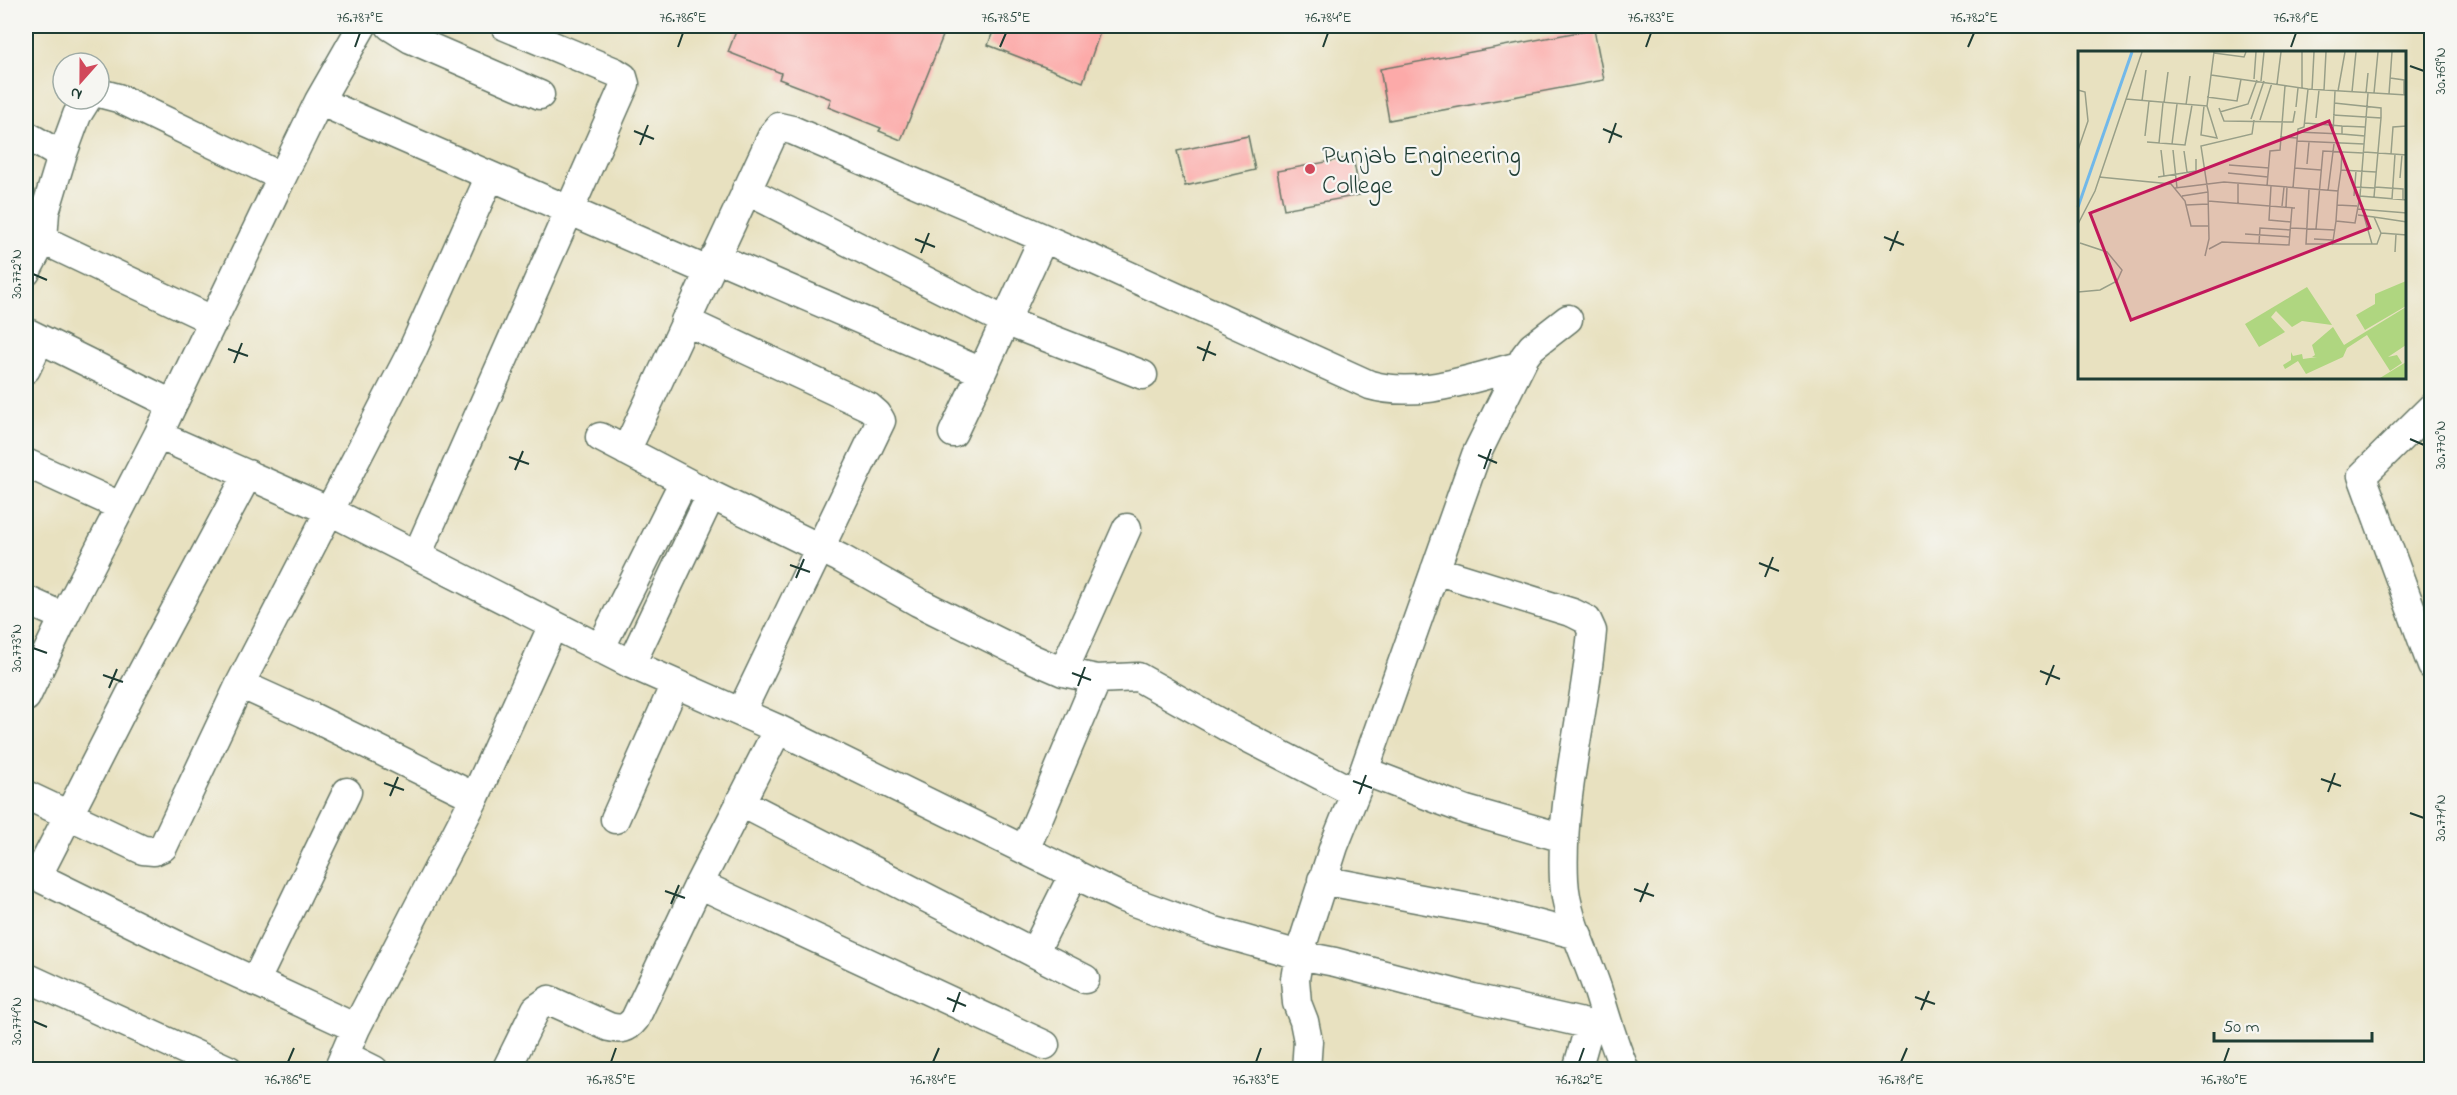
<svg xmlns="http://www.w3.org/2000/svg" width="2457" height="1095" viewBox="0 0 2457 1095" font-family="'Indie Flower',sans-serif">
<rect width="100%" height="100%" fill="#f6f6f2"/>
<filter id="ink" filterUnits="userSpaceOnUse"><feTurbulence type="fractalNoise" baseFrequency=".0167" numOctaves="2"/><feDisplacementMap in="SourceGraphic" scale="12" xChannelSelector="R" yChannelSelector="G"/><feConvolveMatrix kernelMatrix="1 2 1 2 8 2 1 2 1" color-interpolation-filters="sRGB"/></filter>
<filter id="wash" filterUnits="userSpaceOnUse"><feTurbulence type="fractalNoise" baseFrequency=".008" numOctaves="4" result="noise"/><feDisplacementMap in="SourceGraphic" scale="24" xChannelSelector="R" yChannelSelector="G"/><feGaussianBlur stdDeviation="1.35" result="paint"/><feColorMatrix in="noise" values="0 0 0 0 0 0 0 0 0 0 0 0 0 0 0 0 0 1.4 0 .05"/><feComposite in="paint" operator="in"/></filter>
<g filter="url(#wash)">
<rect width="100%" height="100%" fill="#e8e1c0"/>
<g id="blocks">
<!-- building -->
<path fill="#fcaaa9" d="M738,26H947L901,140L879,131L881,128L828,107L831,99L779,79L781,73L728,52Z
M995,26H1102L1083,82L988,45Z
M1594,29L1604,80L1389,120L1380,69Z
M1248,136L1255,170L1185,186L1177,151Z
M1353,157L1360,195L1284,209L1277,171Z"/>
</g>
</g>
<g filter="url(#ink)">
<use href="#blocks" fill-opacity="0" stroke="#657665" stroke-width="1.5"/>
<g fill="none" stroke-linecap="round" stroke-linejoin="round">
<defs>
<path id="minor" d="M390,26L411,39L540,95
M99,93L118,98L282,177L158,435L328,510L631,664L778,729L1123,898L1211,930L1299,955L1335,962L1473,998L1609,1029
M319,101L708,271
M26,135L62,156
M282,177L319,101L362,26
M746,190L1005,321L1143,375
M43,240L214,321
M715,257L982,372L1043,239
M26,272L43,240L45,212L62,156L77,115L87,99
M685,321L869,407L877,414L881,421L741,712
M26,332L172,404
M26,369L40,339
M2432,407L2362,476L2432,666
M953,433L982,372
M600,437L711,495L840,558L918,602L1033,659L1063,672L1097,679L1138,677L1229,728L1355,793
M626,451L773,134L779,127L792,130L1092,259L1370,385C1418,399 1472,378 1519,366
M26,463L120,506
M417,555L625,84L623,77L615,72L505,26
M1435,570L1573,613L1587,620L1592,631C1585,714 1560,796 1564,880C1566,918 1585,952 1597,988C1606,1016 1613,1043 1625,1070
M26,600L64,617L158,435
M600,649L684,481
M631,664L711,495
M1063,672L1127,528
M240,684L304,713L475,797
M26,697L64,617
M1364,771L1466,810L1564,838
M26,795L143,850L154,851L163,847L240,684L412,351L490,176
M740,802L1085,979
M615,819L675,684
M1025,850L1097,679
M26,871L187,950L356,1028
M37,877L132,691L248,474
M1322,880L1490,912L1578,935
M699,884L1045,1045
M1034,953L1074,873
M26,977L229,1070
M255,982L347,792
M344,1055L374,1070
M338,1070L356,1028L475,797L553,625
M506,1070L536,1009L549,1000L609,1027C621,1030 627,1029 635,1019L699,884L778,729
M1306,1070L1308,1041L1304,1021L1297,1003L1295,979L1299,955L1334,846L1364,771L1476,455L1525,356L1532,347L1568,319
M1577,1070L1590,1024"/>
</defs>
<!-- minor casing -->
<use href="#minor" stroke="#657665" stroke-width="31"/>
<!-- minor -->
<use href="#minor" stroke="#fff" stroke-width="28"/>
</g>
</g>
<!-- ticks -->
<path fill="none" stroke="#1f3d34" stroke-width="2" d="M355,47L360,33M678,47L683,33M1000,47L1006,33M1323,47L1328,33M1646,47L1651,33M1968,47L1974,33M2291,47L2296,33M2410,66L2424,71M1603,129L1622,137M634,131L654,139M1609,143L1616,123M640,145L648,125M1884,237L1904,245M915,239L935,247M1890,251L1898,231M921,253L929,233M33,274L47,280M1197,347L1216,355M228,349L248,356M1203,361L1210,341M234,363L242,343M2410,439L2424,445M1478,455L1497,463M509,457L529,464M1484,469L1491,449M515,470L523,451M1759,563L1779,571M790,565L810,572M1765,577L1773,557M796,578L804,559M33,648L47,653M2040,671L2060,679M1072,673L1091,680M103,675L123,682M2046,685L2054,665M1078,686L1085,667M109,688L117,669M2321,779L2341,786M1353,781L1372,788M384,783L404,790M2328,792L2335,773M1359,794L1366,775M390,796L398,777M2410,813L2424,818M1634,889L1654,896M665,891L685,898M1640,902L1648,883M671,904L679,885M1915,997L1935,1004M947,998L966,1006M1921,1010L1929,991M953,1012L960,992M33,1021L47,1027M288,1062L294,1048M611,1062L616,1048M933,1062L939,1048M1256,1062L1261,1048M1579,1062L1584,1048M1901,1062L1907,1048M2224,1062L2229,1048"/>
<!-- markers -->
<circle fill="#d1495b" stroke="#f6f6f2" stroke-width="2" cx="1310" cy="169" r="6"/>
<g text-anchor="middle" stroke-width="4.5" stroke-linejoin="round" paint-order="stroke">
<!-- poi labels -->
<g font-size="26" fill="#1f3d34" stroke="#f6f6f2" text-anchor="start">
<text x="1322" y="163">Punjab Engineering<tspan x="1322" dy="30">College</tspan></text>
</g>
</g>
<!-- overview -->
<g transform="translate(2078 51)">
<rect width="328" height="328" fill="#e8e1c0"/>
<path d="M328,230V255L287,279L278,264L297,253V243ZM229,236L254,274L224,270L214,276L198,260L193,266L207,281L181,296L167,273ZM328,256V294L310,306L319,304L324,312L312,320L289,284L269,297L265,306L228,323L220,310L207,318L205,314L213,309V301L215,305L224,303L225,308L239,306H234L237,304L234,294L255,276L266,294ZM328,311V328H300L302,327Z" fill="#afd680"/>
<path fill="none" stroke="#71b8e9" stroke-width="3" d="M0,156L54,1"/>
<path fill="none" stroke="#989f88" stroke-width="1.5" d="M224,1V38M136,2L166,6L168,1M133,24L230,38L329,44M312,27L326,29V44M176,28L178,1M183,30L186,1M199,33L203,1M0,39L7,41L10,70L0,99M234,39L236,1M246,39L248,1M260,40L267,1M274,41L278,1M288,42L290,22M290,42L282,145L329,149M296,42L300,1M311,43L314,1M129,46L159,50L163,28M48,48L129,55L136,1M64,50L68,19M86,52L90,21M256,52L303,57V67M108,54L112,25M126,55L123,84L139,87L129,55M218,56L220,37M141,57L146,70L215,71L217,60M142,61L170,53L179,29M255,64L303,67L296,146M238,67L241,39M173,68L186,30M182,69L194,32M227,72L264,75M219,81L264,83M255,83L257,40M67,85L71,50M287,85L264,83V75L287,76M203,86L207,35M219,90L286,93M69,91L107,94L114,54M81,92L85,52M94,93L99,53M83,99L86,125M95,99L99,137M106,100L109,121M286,101L329,104M313,103L315,76L329,75M229,113L231,91M151,114L191,117M216,117L243,119M263,119L264,101M150,122L190,126M21,126L93,133L107,150L113,175H131M80,126L118,120V108M322,127L324,104M189,135L192,100L202,99L203,86L219,87M193,135L191,169L213,171M276,136L297,137M297,136L325,138V149M97,137L146,131L260,140L258,170L277,172L282,145M215,137L220,78L226,76L230,38M231,138L228,193H299L303,182M250,140L256,93M260,140L263,119L298,121M104,145L130,141M276,145L278,120M314,148L317,103M130,150L217,157M160,152V132M108,154L130,153M259,154L279,155M204,155L206,136M208,156L209,136M280,158L329,162M280,164L296,166L303,182L329,184M286,165L294,193M296,166L329,171M0,173L17,140L64,1M213,177L257,179M238,178L245,100L285,102M167,183L212,186M236,188L254,189L255,194M255,190L258,170M181,193L182,177L213,179M131,198L144,191L211,194L214,156M317,201L318,183M127,205L131,188L130,141L123,95L174,83L176,69M0,241L22,239L39,230L44,219L29,201L2,192"/>
<path fill="#c2185b" fill-opacity="0.15" stroke="#c2185b" stroke-width="3" d="M251,70L292,177L53,269L12,162Z"/>
<rect width="328" height="328" fill="none" stroke="#1f3d34" stroke-width="3"/>
</g>
<!-- margin -->
<rect width="2457" height="1095" fill="none" stroke="#f6f6f2" stroke-width="66"/>
<!-- north arrow -->
<g transform="translate(81 81) rotate(201)"><circle r="28" fill="#f6f6f2" stroke="#a0aca6" stroke-width="1.5"/>
<path d="M0-4.5L10 22L0 15L-10 22Z" fill="#d1495b"/>
<text y="-9" font-size="16" font-weight="bold" text-anchor="middle" fill="#1f3d34">N</text>
</g>
<!-- scale -->
<path d="M2214 1032v9h158v-9" fill="none" stroke="#1f3d34" stroke-width="3"/>
<text x="2223" y="1032" font-size="18" fill="#1f3d34" stroke="#f6f6f2" stroke-width="4.5" paint-order="stroke">50 m</text>
<rect x="33" y="33" width="2391" height="1029" fill="none" stroke="#1f3d34" stroke-width="2"/>
<g font-size="15" text-anchor="middle" fill="#1f3d34">
<text x="360" y="22">76.787°E</text>
<text x="683" y="22">76.786°E</text>
<text x="1006" y="22">76.785°E</text>
<text x="1328" y="22">76.784°E</text>
<text x="1651" y="22">76.783°E</text>
<text x="1974" y="22">76.782°E</text>
<text x="2296" y="22">76.781°E</text>
<text transform="translate(2440 71) rotate(-90)" y="5">30.769°N</text>
<text transform="translate(16 274) rotate(-90)" y="5">30.772°N</text>
<text transform="translate(2440 445) rotate(-90)" y="5">30.770°N</text>
<text transform="translate(16 648) rotate(-90)" y="5">30.773°N</text>
<text transform="translate(2440 818) rotate(-90)" y="5">30.771°N</text>
<text transform="translate(16 1021) rotate(-90)" y="5">30.774°N</text>
<text x="288" y="1084">76.786°E</text>
<text x="611" y="1084">76.785°E</text>
<text x="933" y="1084">76.784°E</text>
<text x="1256" y="1084">76.783°E</text>
<text x="1579" y="1084">76.782°E</text>
<text x="1901" y="1084">76.781°E</text>
<text x="2224" y="1084">76.780°E</text>
</g>
</svg>
